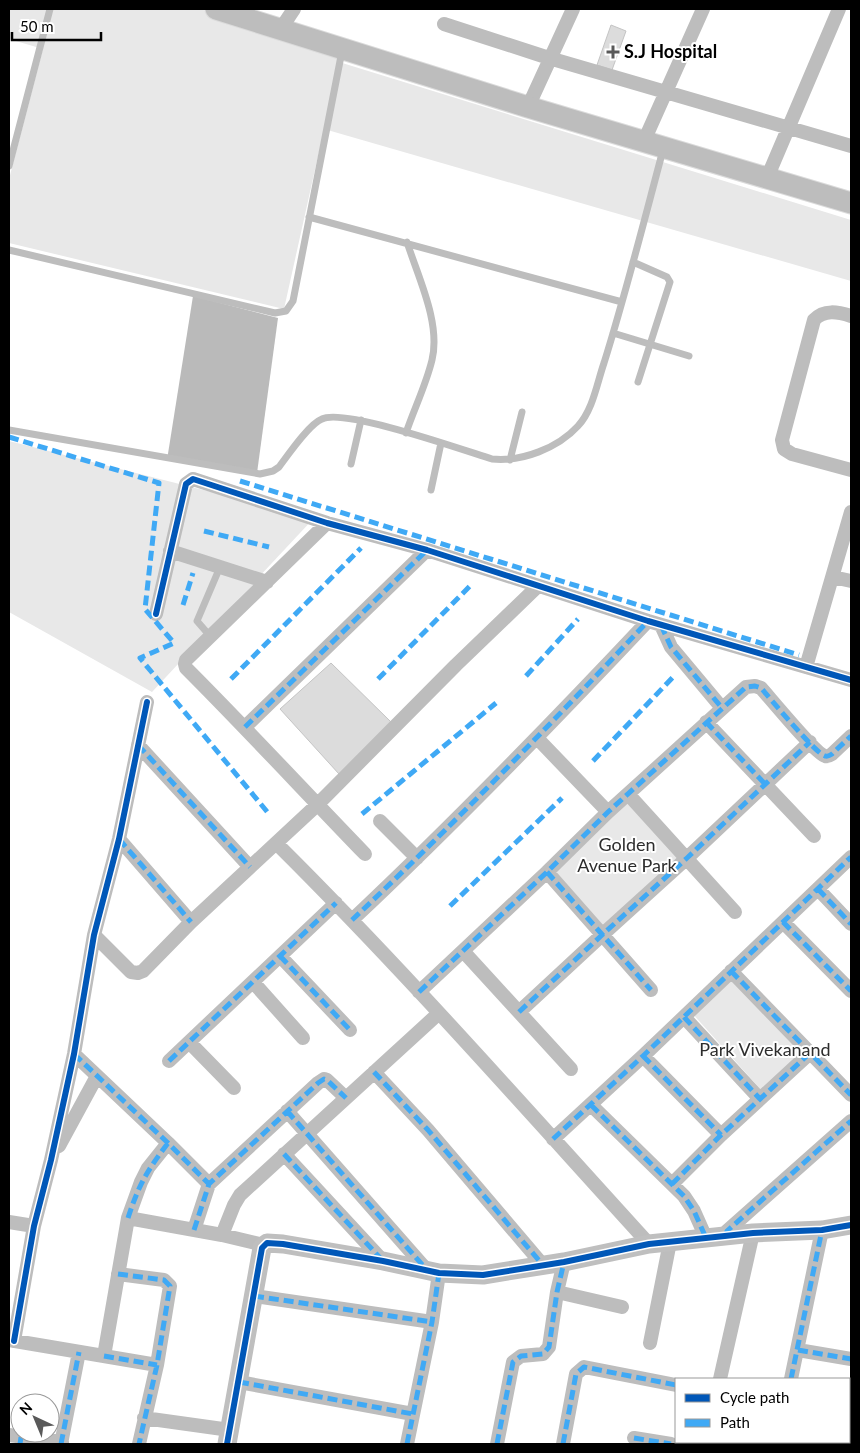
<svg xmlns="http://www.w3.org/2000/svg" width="860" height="1453" viewBox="0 0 860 1453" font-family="Lato,sans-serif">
<rect width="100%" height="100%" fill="#fff"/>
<!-- green -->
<path fill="#e8e8e8" d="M9,9H200L341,52L339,62L851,220V281L324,129L284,309L9,243V179L43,49L9,39Z
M9,441L314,518L257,579L262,581L207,633L152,692L9,612Z
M629,797L685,857L606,930L548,873Z
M731,973L809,1052L764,1093L691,1012Z"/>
<!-- water -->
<path fill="#bababa" d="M193,296L278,318L257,473L167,460Z"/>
<!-- building -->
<path fill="#dcdcdc" stroke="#c4c4c4" d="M611,25L626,31L612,70L597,65Z
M331,663L391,722L339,774L280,709Z"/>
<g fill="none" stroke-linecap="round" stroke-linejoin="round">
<defs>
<path id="primary" d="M216,9L528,107L851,203"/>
</defs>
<!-- primary casing -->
<use href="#primary" stroke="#dbdbdb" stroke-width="23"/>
<!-- lane -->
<path stroke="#bdbdbd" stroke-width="7" d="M9,166L50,9
M309,217L622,302
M9,250L275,313L286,311L293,301L342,51
M633,262L667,277L670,282L638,382
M613,333L689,356
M9,430L260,474L273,471L279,467C288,455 309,424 322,419C344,408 463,450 492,459C522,462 558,448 578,426C593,410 597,383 604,363C626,293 644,221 663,150
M406,433C414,409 426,385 432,360C441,323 418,277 407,242
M510,460L522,412
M351,464L361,420
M431,490L441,443
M210,636L197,621L220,567"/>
<!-- street -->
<path stroke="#bdbdbd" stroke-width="14" d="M444,24L549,58L851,146
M280,30L294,9
M528,107L573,9
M644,141L703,9
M767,178L839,9
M851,316C838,312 824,309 814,320L782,440L784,449L792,454L851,470
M327,523L186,660L185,664L186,668C247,729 305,792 365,854
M170,551L267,582
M833,577L851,581
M156,614L186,484L193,479L327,523L427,550L648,621L851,680
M661,625L671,647L722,708
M806,667L851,512
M706,722L814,836
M245,727L427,550
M537,738L608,812
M138,745L250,867
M628,794L735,912
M380,821L417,858
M119,839L191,922
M276,843C405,971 526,1109 649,1244
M547,872L651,990
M818,889L851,924
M352,920C454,824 552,723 648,621
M783,922L851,991
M94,935L131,972L138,973L143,971L191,922L317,805L456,665L537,587
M463,951L571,1069
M280,956L350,1030
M731,971L851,1095
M253,982L303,1038
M419,992L547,872L608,812L746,687L755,686L761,688C770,698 816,754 825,756C828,757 829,756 832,754L851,736
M519,1012L602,935L687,858L810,742
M684,1017L760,1099
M189,1042L234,1088
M74,1054L168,1143L209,1184
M643,1056L721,1135
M169,1061L336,903
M374,1072L428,1130L542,1264
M591,1105L684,1196L694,1211L706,1238
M287,1111L426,1269
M553,1139L643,1056L851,857
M59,1146L97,1076
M284,1154L383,1261
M672,1184L721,1135L810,1053
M128,1218L222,1235L264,1245
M9,1222L34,1226
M194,1230L209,1184L318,1083L324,1079L327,1080L346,1098
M222,1235L234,1205L240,1195L439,1013
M726,1235L727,1231L851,1121
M118,1274L164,1280L170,1286L157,1365L139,1444
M557,1292L622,1307
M254,1296L432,1322
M9,1340L157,1365
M14,1341L34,1226L51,1160L74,1054L94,935L119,839L147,702
M650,1343L670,1242
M798,1350L851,1359
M104,1356L128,1218L141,1182L148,1168L168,1143
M720,1379L753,1233
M791,1379L822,1230
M239,1382L413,1414
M144,1418L230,1430
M9,1435L62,1442
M849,1435H851
M634,1438L671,1444
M61,1444L79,1352
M407,1444L432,1322L439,1273
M497,1444L513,1362L521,1356L543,1354L549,1347L557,1292L564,1262
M563,1444L576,1374L584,1367L676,1385
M704,1444L705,1442
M778,1444V1442"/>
<!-- secondary -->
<path stroke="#bfbfbf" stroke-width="19" d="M227,1444L262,1248L267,1243L283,1244L383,1261L439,1273L483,1275L564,1262L649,1244L753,1233L822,1230L851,1225"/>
<!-- primary -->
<use href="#primary" stroke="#bdbdbd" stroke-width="21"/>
<!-- quiet -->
<path stroke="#3fa9f5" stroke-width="5" stroke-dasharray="10 5" stroke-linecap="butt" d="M9,437L159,483L145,609L174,643L140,658L269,814
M240,481L799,655
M204,531L269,547
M183,605L193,573
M661,625L671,647L722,708
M526,676L578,619
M231,679L361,548
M378,679L470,586
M706,722L765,784
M245,727L427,550
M138,745L250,867
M593,761L675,675
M362,814L496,703
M119,839L191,922
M547,872L651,990
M818,889L851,924
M450,906L562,798
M352,920C454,824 552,723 648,621
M783,922L851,991
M280,956L350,1030
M731,971L851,1095
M419,992L547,872L608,812L746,687L755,686L761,688C770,698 816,754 825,756C828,757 829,756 832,754L851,736
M519,1012L602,935L687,858L810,742
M684,1017L760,1099
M74,1054L168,1143L209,1184
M643,1056L721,1135
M169,1061L336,903
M374,1072L428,1130L542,1264
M591,1105L684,1196L694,1211L706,1238
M287,1111L426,1269
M553,1139L643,1056L851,857
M284,1154L383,1261
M672,1184L721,1135L810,1053
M128,1218C139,1184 147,1171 168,1143
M194,1230L209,1184L318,1083L324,1079L327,1080L346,1098
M726,1235L727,1231L851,1121
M118,1274L164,1280L170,1286L157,1365L139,1444
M254,1296L432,1322
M798,1350L851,1359
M104,1356L157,1365
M791,1379L822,1230
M239,1382L413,1414
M849,1435H851
M634,1438L671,1444
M20,1444L21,1437
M61,1444L79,1352
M407,1444L432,1322L439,1273
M497,1444L513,1362L521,1356L543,1354L549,1347L557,1292L564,1262
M563,1444L576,1374L584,1367L676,1385
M778,1444V1442"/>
<defs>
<path id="cycleway" d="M156,614L186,484L193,479L327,523L427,550L648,621L851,680
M14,1341L34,1226L51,1160L74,1054L94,935L119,839L147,702
M227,1444L262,1248L267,1243L283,1244L383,1261L439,1273L483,1275L564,1262L649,1244L753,1233L822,1230L851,1225"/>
</defs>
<!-- cycleway casing -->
<use href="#cycleway" stroke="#fff" stroke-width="9"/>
<!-- cycleway -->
<use href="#cycleway" stroke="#0057b8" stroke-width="6"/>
</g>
<!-- markers -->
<path fill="#595959" stroke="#fff" stroke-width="2" d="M610.5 44.5h5v5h5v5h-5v5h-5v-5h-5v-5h5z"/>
<g text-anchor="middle" stroke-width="4" stroke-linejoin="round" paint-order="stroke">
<!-- poi labels -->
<g font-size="18" font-weight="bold" fill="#000" stroke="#fff" text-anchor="start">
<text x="624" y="58">S.J Hospital</text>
</g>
<!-- park labels -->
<g font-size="18" fill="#2d2d2d" stroke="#fff">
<text x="627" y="851">Golden<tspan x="627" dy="21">Avenue Park</tspan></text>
<text x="765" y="1056">Park Vivekanand</text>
</g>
</g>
<!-- border -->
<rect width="860" height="1453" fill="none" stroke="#000000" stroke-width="20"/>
<!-- legend -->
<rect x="675" y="1378" width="175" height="65" fill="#ffffff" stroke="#999999"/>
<rect x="685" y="1394" width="25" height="8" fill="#0057b8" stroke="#999999"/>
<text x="720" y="1403" font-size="15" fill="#000000">Cycle path</text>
<rect x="685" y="1419" width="25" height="8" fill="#3fa9f5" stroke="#999999"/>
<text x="720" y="1428" font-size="15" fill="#000000">Path</text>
<!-- north arrow -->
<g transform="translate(35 1418) rotate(316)"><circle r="24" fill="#ffffff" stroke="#999999"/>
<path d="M0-4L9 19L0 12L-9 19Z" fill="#595959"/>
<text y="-8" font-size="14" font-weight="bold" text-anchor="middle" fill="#000000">N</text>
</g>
<!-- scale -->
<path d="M12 32v8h89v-8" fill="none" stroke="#000000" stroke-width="2.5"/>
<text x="20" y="32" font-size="15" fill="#000000" stroke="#ffffff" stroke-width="4" paint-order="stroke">50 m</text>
</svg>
